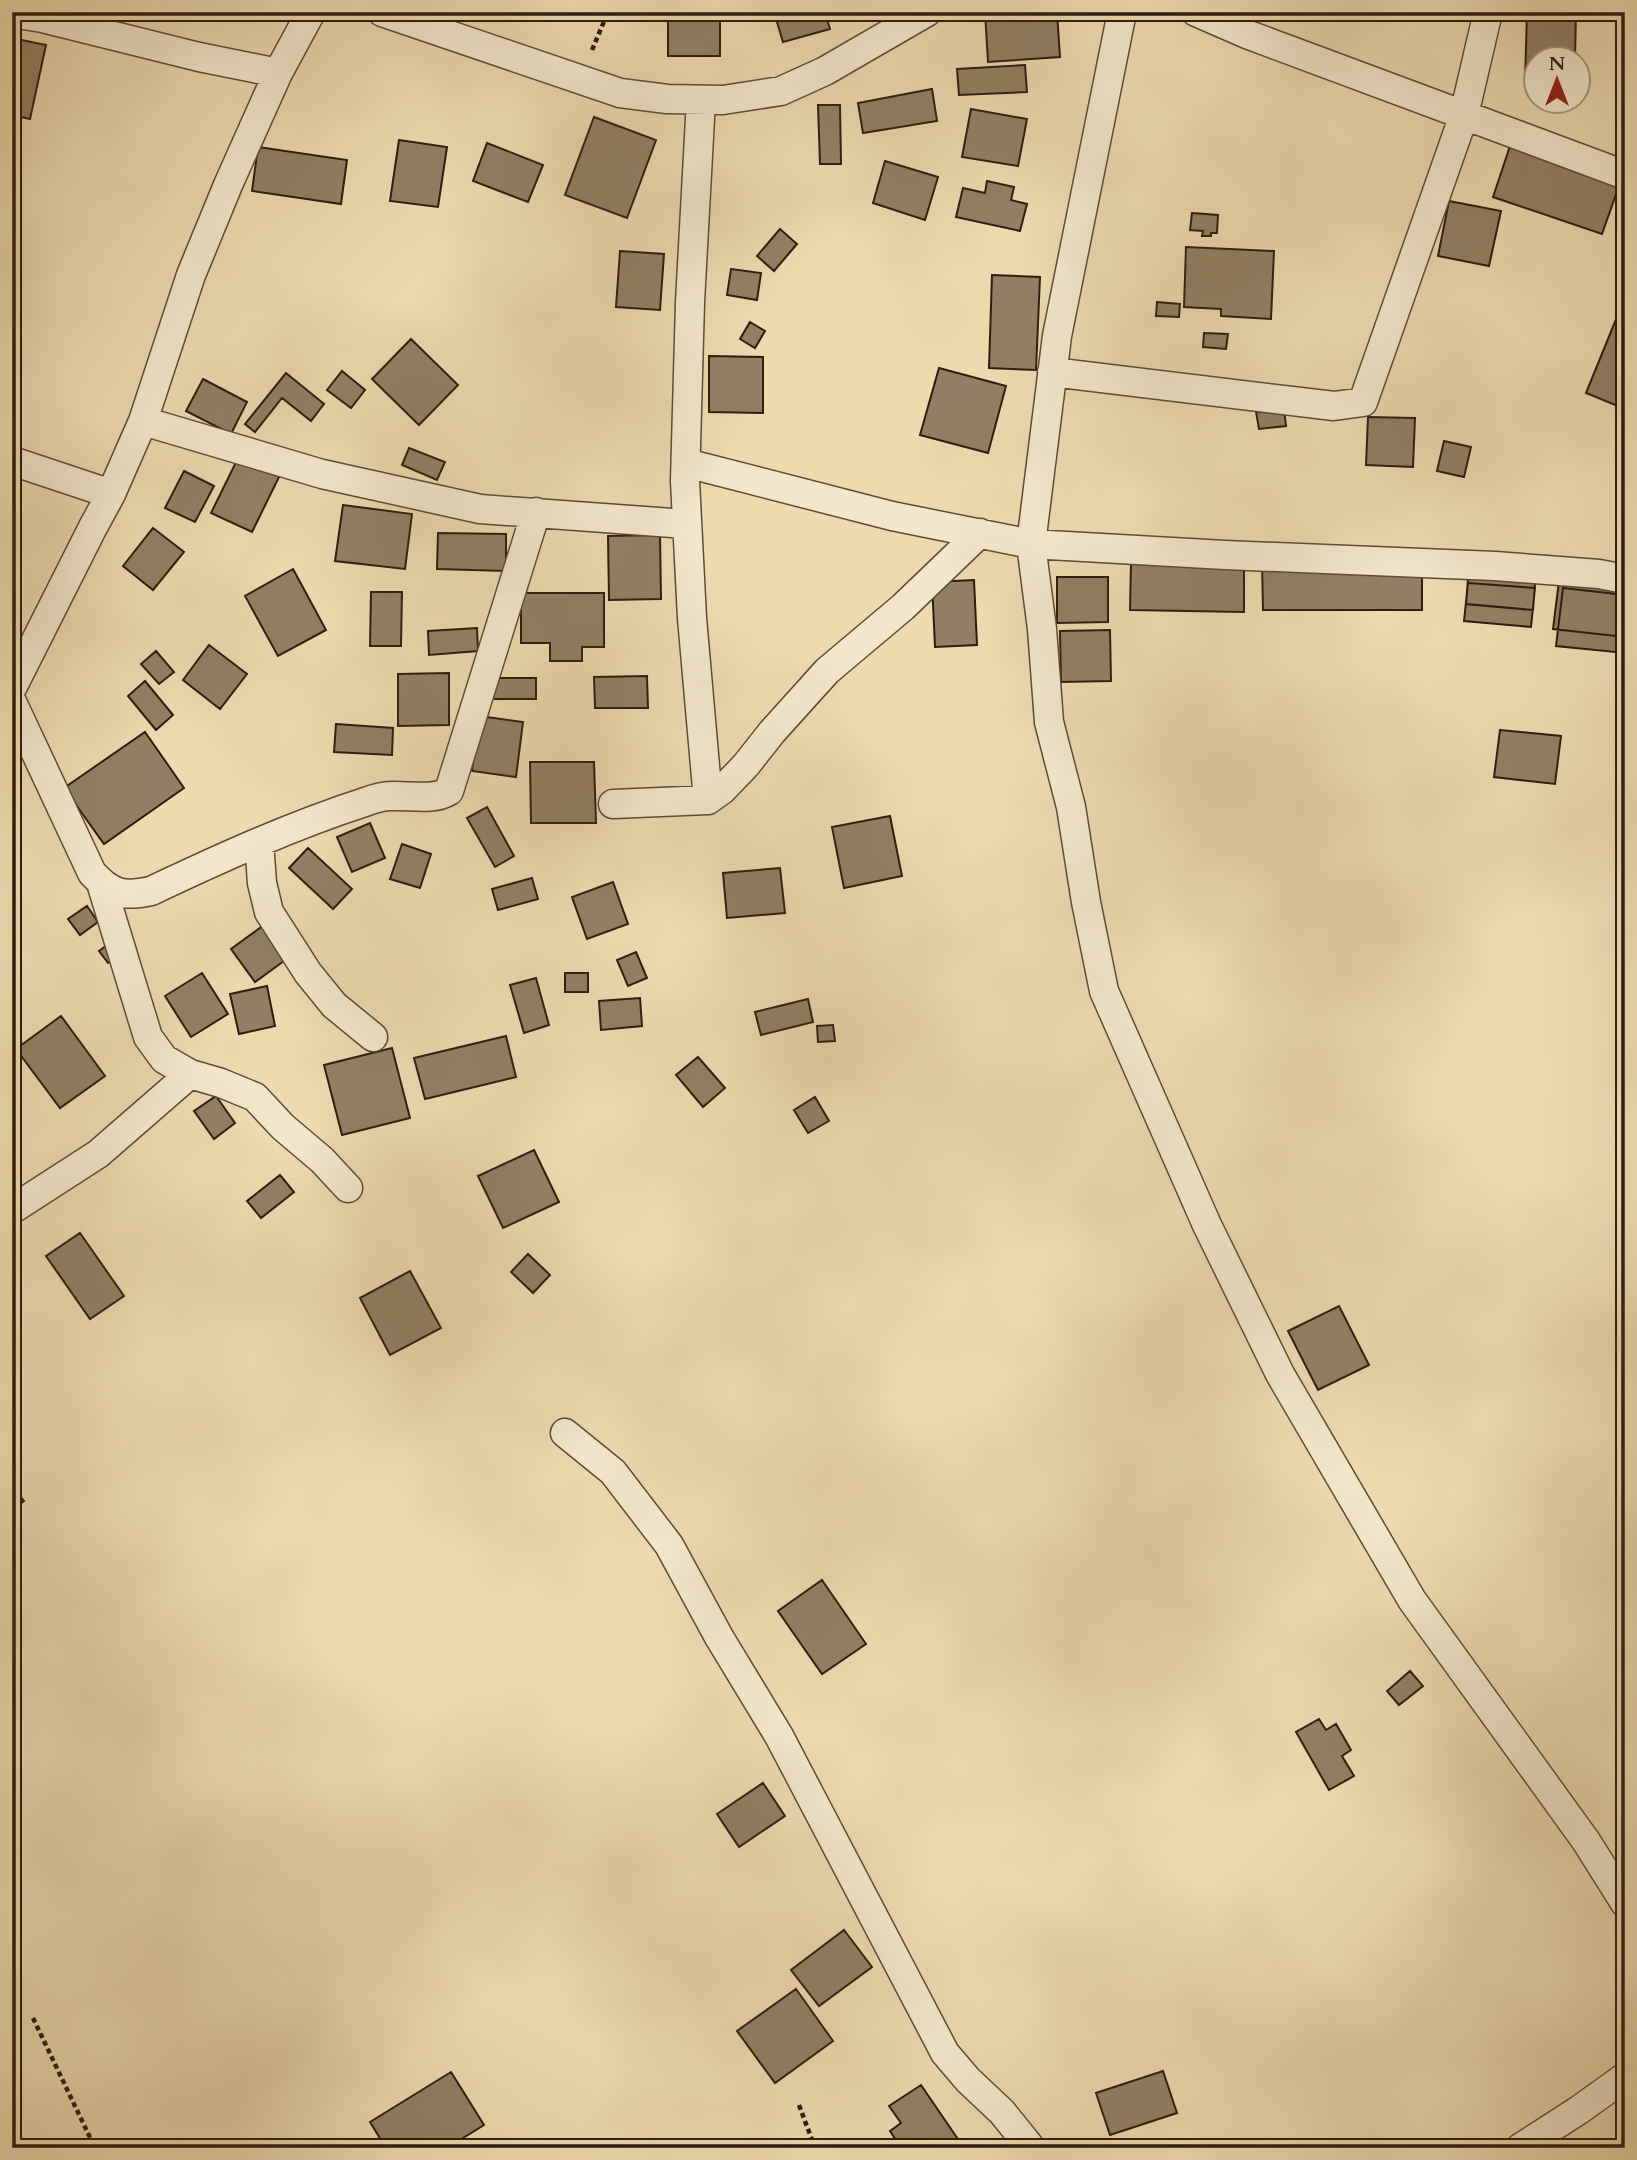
<svg xmlns="http://www.w3.org/2000/svg" width="1637" height="2160" viewBox="0 0 1637 2160" font-family="Cardo,serif">
<rect width="100%" height="100%" fill="#eddaaf"/>
<filter id="stains"><feTurbulence type="fractalNoise" baseFrequency=".00286" numOctaves="4"/><feColorMatrix values="0 0 0 0 .2 0 0 0 0 .09 0 0 0 0 .02 0 0 0 .5 -.17"/></filter>
<radialGradient id="worn" r=".72"><stop offset=".6" stop-color="#630" stop-opacity="0"/><stop offset="1" stop-color="#630" stop-opacity=".3"/></radialGradient>
<!-- building -->
<path fill="#927f63" stroke="#2f1c11" stroke-width="2" d="M668,12H720V56H668Z
M774,12H825L830,29L783,42Z
M985,12H1057L1060,57L988,62Z
M1527,12H1576L1575,60H1536V82L1525,81Z
M12,38L46,45L30,119L12,115Z
M1025,65L1027,92L959,95L957,69Z
M932,89L937,121L863,133L858,103Z
M818,105H840L841,164H820Z
M971,109L1027,119L1018,166L962,157Z
M594,117L656,140L627,218L565,195Z
M399,140L447,147L438,207L390,201Z
M487,143L543,165L528,202L473,181Z
M1511,143L1621,180L1602,234L1493,197Z
M258,147L347,160L341,204L252,191Z
M885,161L938,177L925,220L873,203Z
M987,181L1014,187L1011,200L1027,204L1020,231L956,217L963,188L985,193Z
M1449,201L1501,211L1489,266L1438,256Z
M1192,213L1218,215L1217,233H1211V236H1202L1203,231L1190,230Z
M780,229L797,244L774,271L757,256Z
M1186,247L1274,251L1271,319L1221,316V309L1184,307Z
M620,251L664,254L660,310L616,307Z
M731,269L761,273L757,300L727,295Z
M992,275L1040,277L1036,370L989,368Z
M1157,302L1180,304L1179,317L1156,316Z
M1621,307L1625,309V409L1586,393Z
M750,322L765,331L755,348L740,339Z
M1204,333L1228,334L1226,349L1203,347Z
M411,339L458,385L419,425L372,379Z
M709,356L763,357V413L709,412Z
M939,368L1006,386L988,453L920,435Z
M342,371L365,390L351,408L327,390Z
M286,373L324,404L311,421L282,398L255,432L245,424Z
M203,379L247,402L231,434L186,411Z
M1284,409L1286,426L1259,429L1256,412Z
M1368,417L1415,418L1413,467L1366,465Z
M1444,441L1471,447L1464,477L1437,471Z
M409,448L445,462L437,480L402,465Z
M239,456L280,475L252,532L211,513Z
M184,471L214,486L195,522L165,508Z
M343,505L412,514L405,569L335,561Z
M153,528L184,552L153,590L123,566Z
M438,533L506,534V571L437,569Z
M660,535L661,599L609,600L608,536Z
M1131,562L1244,563V612L1130,610Z
M1262,562H1422V610H1263Z
M1469,566L1536,571L1533,610L1466,604Z
M293,569L326,630L278,656L245,596Z
M1560,573L1625,580V637L1553,629Z
M1057,577H1108V622L1057,623Z
M974,580L977,645L935,647L932,582Z
M1468,583L1535,588L1531,627L1464,621Z
M1563,588L1625,595V653L1556,646Z
M371,592H402L401,646H370Z
M521,593H604V647H582V661H550V643H521Z
M477,628L478,651L429,655L428,631Z
M1110,630L1111,681L1061,682L1060,631Z
M209,645L247,674L220,709L183,680Z
M156,651L174,672L159,684L141,664Z
M449,673V725L398,726V674Z
M647,676L648,708H595L594,677Z
M493,678H536V699H493Z
M145,681L173,715L156,730L128,696Z
M479,716L523,722L516,777L472,771Z
M336,724L393,728L392,755L334,752Z
M1500,730L1561,736L1555,784L1494,777Z
M145,732L184,788L104,844L64,788Z
M530,762H594L596,823H531Z
M487,807L514,856L495,867L467,818Z
M890,816L902,876L844,888L832,827Z
M370,823L385,858L352,872L337,837Z
M402,844L431,854L420,888L390,879Z
M308,848L352,889L333,909L289,868Z
M780,868L785,913L727,918L723,873Z
M532,878L538,899L498,910L492,889Z
M613,882L628,924L587,939L572,897Z
M87,906L98,922L80,935L68,919Z
M264,925L288,958L255,982L231,949Z
M113,941L122,954L108,963L99,951Z
M636,952L647,978L628,986L617,960Z
M202,973L228,1014L191,1037L165,996Z
M565,973H588V992H565Z
M536,978L549,1025L524,1033L510,985Z
M267,986L275,1026L239,1034L230,994Z
M640,998L642,1026L601,1030L599,1001Z
M808,999L813,1022L761,1035L755,1012Z
M61,1016L105,1076L60,1108L16,1049Z
M833,1025L835,1041L818,1042L817,1026Z
M506,1036L516,1077L425,1099L414,1058Z
M392,1048L410,1118L342,1135L324,1065Z
M698,1057L725,1088L703,1107L676,1075Z
M216,1096L235,1123L214,1139L194,1111Z
M815,1097L829,1121L808,1133L794,1110Z
M534,1150L559,1202L503,1228L478,1176Z
M280,1175L294,1192L261,1218L247,1201Z
M80,1233L124,1296L90,1319L46,1256Z
M528,1254L550,1275L533,1293L511,1272Z
M410,1271L441,1328L390,1355L360,1298Z
M1339,1306L1369,1365L1318,1390L1288,1331Z
M12,1485L24,1501L12,1510Z
M822,1580L866,1644L822,1674L778,1611Z
M1410,1671L1423,1686L1399,1705L1387,1691Z
M1319,1719L1326,1730L1336,1724L1351,1750L1342,1756L1354,1776L1329,1790L1296,1732Z
M763,1783L785,1816L739,1847L717,1814Z
M844,1930L872,1967L819,2006L791,1970Z
M796,1989L833,2041L775,2083L737,2031Z
M1163,2071L1177,2113L1110,2135L1096,2093Z
M451,2072L484,2125L447,2148H386L370,2122Z
M921,2085L964,2148H901L890,2131L901,2123L889,2106Z"/>
<g fill="none" stroke-linecap="round" stroke-linejoin="round">
<defs>
<path id="street" d="M382,12L620,93L667,99L723,100L781,91L825,71L927,12
M1122,12L1057,336L1031,544L1042,629L1049,722L1071,807L1086,902L1104,991L1207,1225L1280,1374L1412,1600L1586,1841L1625,1903
M1196,12L1249,35L1625,175
M12,13L42,18L199,57L278,73
M701,100L690,302L685,481L692,618L708,800
M1052,372L1334,406L1363,402L1464,115L1488,12
M143,421L322,474L480,509L686,524
M12,461L111,494
M686,463L892,516L1031,544L1225,555L1495,566L1599,574L1625,579
M12,688L93,527L111,494L143,421L191,275L228,185L278,73L311,12
M12,702L92,873C111,894 123,897 151,891C221,858 291,826 365,802C373,799 382,796 391,796C409,795 433,801 449,791L536,512
M613,804L708,800L722,790L746,765L772,732L827,671L903,607L980,533
M259,842L262,883L269,912L308,973L334,1005L373,1037
M101,883L148,1037L164,1059L190,1074L221,1083L255,1097L283,1127L322,1160L348,1188
M12,1208L16,1207L98,1154L190,1074
M565,1433L613,1472L669,1545L719,1637L779,1736L945,2053L968,2080L1002,2112L1031,2148
M1520,2148L1579,2110L1625,2077"/>
</defs>
<!-- street casing -->
<use href="#street" stroke="#5e4c38" stroke-width="31"/>
<!-- path -->
<path stroke="#2f1c11" stroke-width="4.5" stroke-dasharray="5 3.5" stroke-linecap="butt" d="M592,50L608,12
M33,2018L95,2148
M799,2105L815,2148"/>
<!-- street -->
<use href="#street" stroke="#f3e7cb" stroke-width="28"/>
</g>
<!-- margin -->
<rect width="1637" height="2160" fill="none" stroke="#eddaaf" stroke-width="42"/>
<rect x="14" y="14" width="1609" height="2132" fill="none" stroke="#2f1c11" stroke-width="3.5"/>
<rect x="21" y="21" width="1595" height="2118" fill="none" stroke="#2f1c11" stroke-width="2"/>
<!-- north arrow -->
<g transform="translate(1557 80)"><circle r="33" fill="#f3e7cb" stroke="#a59681" stroke-width="2"/>
<path d="M0-5L12 26L0 18L-12 26Z" fill="#8f2418"/>
<text y="-10" font-size="19" font-weight="bold" text-anchor="middle" fill="#2f1c11">N</text>
</g>
<rect width="100%" height="100%" filter="url(#stains)"/>
<rect width="100%" height="100%" fill="url(#worn)"/>
</svg>
